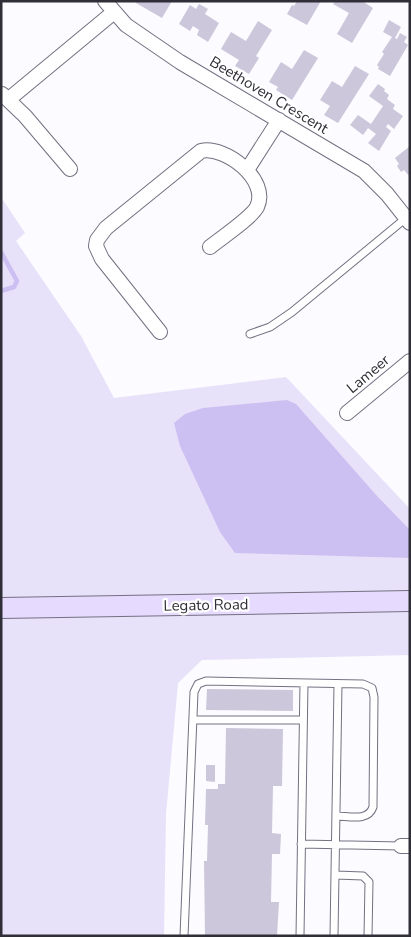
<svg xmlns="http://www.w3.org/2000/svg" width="411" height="937" viewBox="0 0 411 937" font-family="'Nunito Sans',sans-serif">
<rect width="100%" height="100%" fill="#fcfbff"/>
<!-- green -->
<path fill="#e7e1f9" d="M1,197L25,233L16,241L81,336L114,398L286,377L410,509V591L1,598Z
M410,610V655L202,660L178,683L166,814L164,936H1V618Z"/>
<!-- water -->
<path fill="#ccbff1" d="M287,400L296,404L377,496L410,530V558L235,553L220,532L180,446L174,423L185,414L203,408Z"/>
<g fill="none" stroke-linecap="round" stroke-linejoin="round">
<!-- stream -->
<path stroke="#ccbff1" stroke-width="4.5" d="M1,252L17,281L14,287L1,291"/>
</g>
<!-- building -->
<path fill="#ccc7da" d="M137,1H172L162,18L136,3Z
M297,1H321L307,25L287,14L292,5L294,6Z
M335,1H362L373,8L352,43L337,34L349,13L333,4Z
M199,4L208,9L205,14L219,23L208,42L197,35L199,30L193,26L190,31L179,24L190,5L196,9Z
M389,20L401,27L395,38L397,39L400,33L407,37L404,42L408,45L390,76L378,69L379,67L377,65L384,54L382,52L392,37L383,32Z
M258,21L272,30L256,56L259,58L249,74L235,66L239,60L221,49L231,32L246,41Z
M304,50L318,58L292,100L276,90L278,87L269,82L281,62L292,69Z
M355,66L369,74L338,123L324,115L330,106L320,100L332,81L342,87Z
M378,84L385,89L384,91L389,95L387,99L395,105L393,109L403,116L394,129L388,124L386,127L391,131L379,151L368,143L376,134L368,128L363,135L350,125L358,115L371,124L383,106L369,96Z
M410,146V177L404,170L401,172L397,166L399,164L395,158Z
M207,689L293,690V711L206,710Z
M226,728L283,729L282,786H273L272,833L281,834L280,854H272L271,902H279L277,936H205L204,861H207L208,825H205L206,789H218V784H225Z
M206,765H215V782L206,781Z"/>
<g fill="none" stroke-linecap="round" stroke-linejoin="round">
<defs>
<path id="lane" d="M250,334L270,327L292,312L406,218
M193,720H303
M301,844L401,846
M336,875L363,876L369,882L368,936
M184,936L194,692L198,684L206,681L363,684L372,688L374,697L373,807C368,822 349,816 336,816
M300,936L304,683
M334,936L338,684"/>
<path id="street" d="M105,1L126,25L142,36L180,62L364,171L387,194L410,223
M2,94L25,116L70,169
M9,99L114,12
M247,170L279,120
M160,332L102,259L96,246L97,240L106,228L201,151C225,145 270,180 257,207C251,218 221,238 210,247
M347,413L410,361
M401,846H410"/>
<path id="secondary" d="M1,608L410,601"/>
</defs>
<!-- lane casing -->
<use href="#lane" stroke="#747081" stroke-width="9"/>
<!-- street casing -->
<use href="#street" stroke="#747081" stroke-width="16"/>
<!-- secondary casing -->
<use href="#secondary" stroke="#747081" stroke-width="22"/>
<!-- lane -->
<use href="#lane" stroke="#fff" stroke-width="7"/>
<!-- street -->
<use href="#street" stroke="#fff" stroke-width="14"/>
<!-- secondary -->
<use href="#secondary" stroke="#e6daff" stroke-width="20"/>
</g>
<g text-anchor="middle" stroke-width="4.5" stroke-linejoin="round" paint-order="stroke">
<!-- street labels -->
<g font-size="15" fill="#302e36" stroke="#fff">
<text transform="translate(269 95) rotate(31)" y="5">Beethoven Crescent</text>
<text transform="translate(368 374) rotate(-40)" y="5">Lameer</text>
<text transform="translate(206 605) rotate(-1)" y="5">Legato Road</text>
</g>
</g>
<!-- border -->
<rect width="411" height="937" fill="none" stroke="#302e36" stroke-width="5"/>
</svg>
